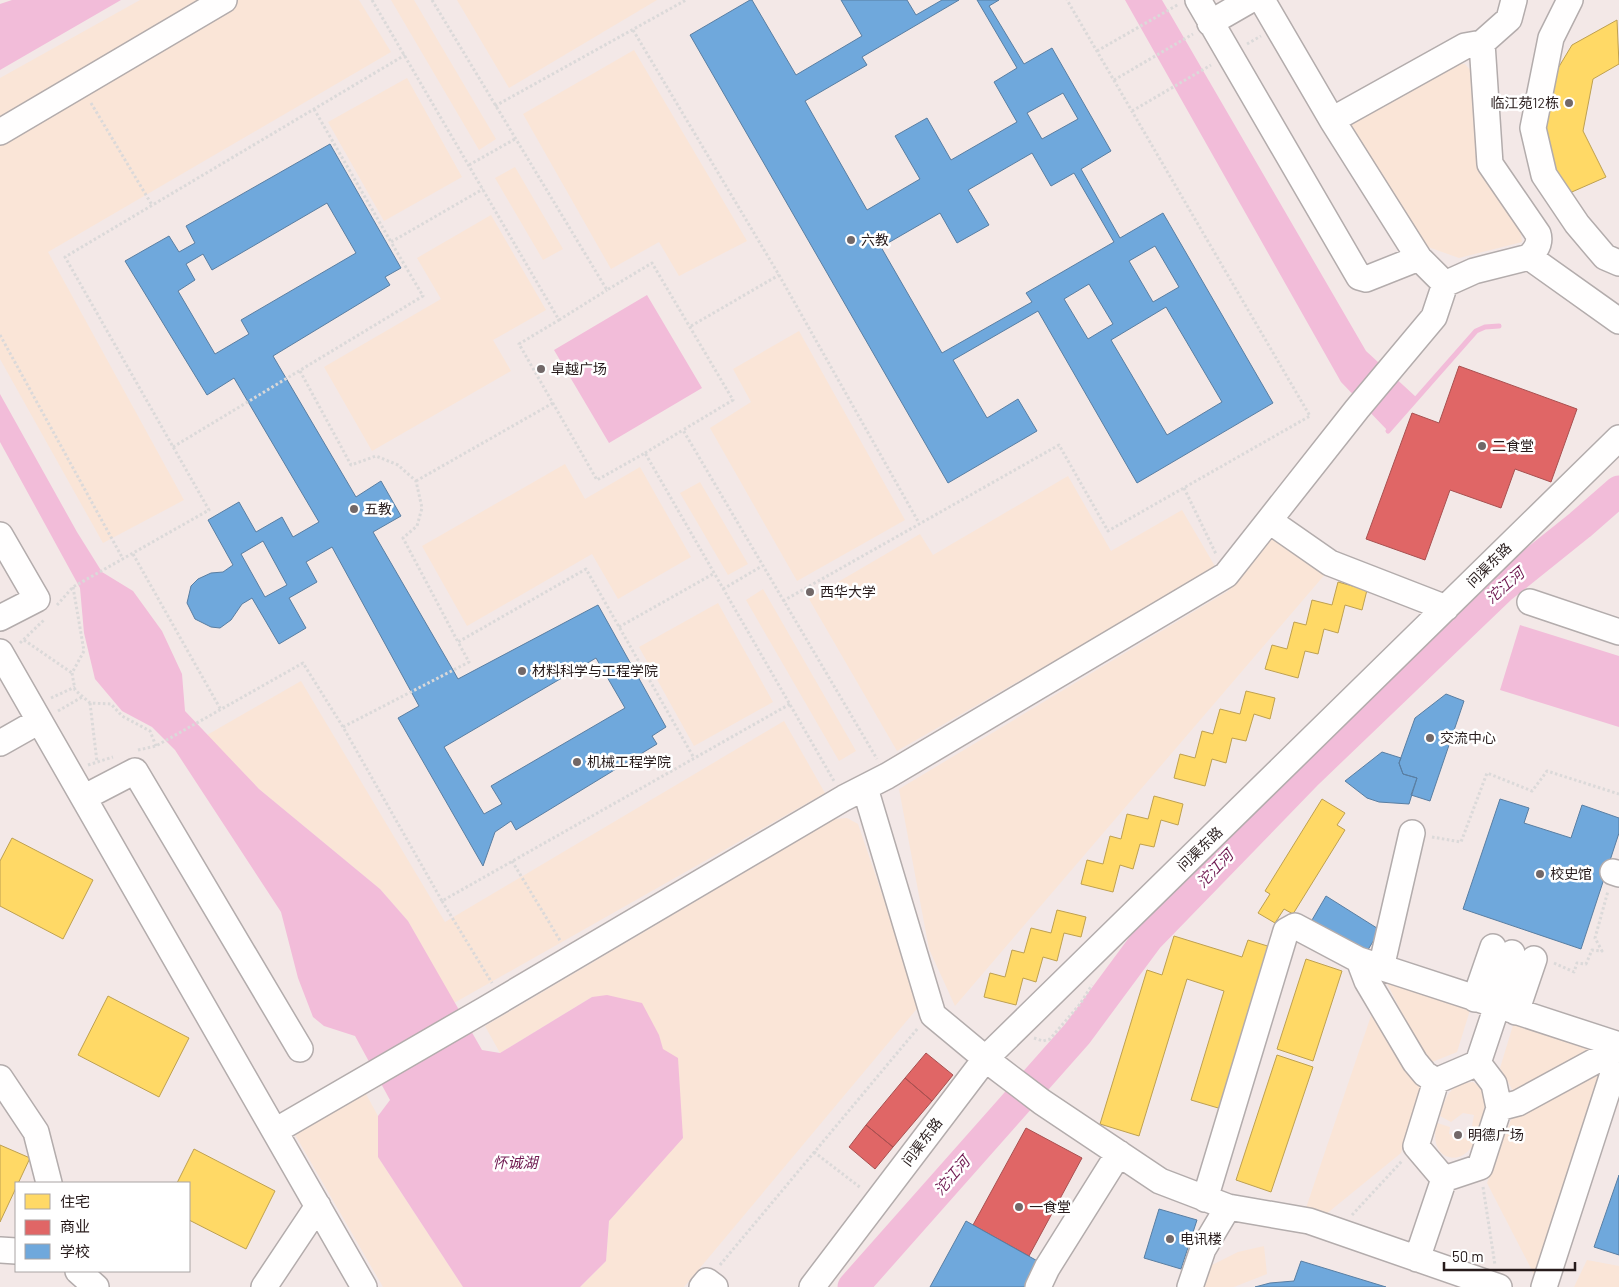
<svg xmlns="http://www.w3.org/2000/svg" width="1619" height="1287" viewBox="0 0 1619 1287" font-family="Barlow,'Noto Sans SC',sans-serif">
<rect width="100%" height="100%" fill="#fcf8f8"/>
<!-- built -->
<path fill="#f3e8e7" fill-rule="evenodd" d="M0,0H1619V1287H0ZM16,1183H189V1271H16Z"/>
<!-- green -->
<path fill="#fae5d7" d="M140,0H359L391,52L48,252L184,500L103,543L0,359V78Z
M391,0H414L496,139L479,150Z
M457,0H657L509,88Z
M634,50L747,241L679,276L659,242L611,269L523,114Z
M1455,63L1465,64L1477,78L1519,220L1522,242L1459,258L1417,243L1346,125Z
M407,78L462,177L384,221L328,122Z
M515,167L563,249L543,260L495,178Z
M491,215L546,310L493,340L511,371L372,451L324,367L441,299L417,258Z
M799,331L905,520L797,581L710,428L751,402L733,369Z
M565,464L585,499L640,467L691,557L618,599L592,554L467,626L422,546Z
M1068,476L1111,551L1182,510L1216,568L897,751L809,599L920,534L933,555Z
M700,482L748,564L728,575L680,493Z
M1272,532L1327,572L955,1006L929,949L899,789L1228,591Z
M763,589L856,751L839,761L746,600Z
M718,603L773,702L694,746L639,647Z
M301,681L445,922L784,721L825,793L454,1003L408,921L380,889L259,789L207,735Z
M847,818L858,824L920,1005L684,1287H580L606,1261L609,1221L683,1137L659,1035L592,997L500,1053L485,1026L835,819Z
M1384,977L1471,1007L1457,1052L1427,1064Z
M1375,1004L1421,1088L1401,1153L1325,1215L1306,1208Z
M1514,1022L1596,1050L1516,1096L1500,1068Z
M1611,1062L1537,1280L1487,1183L1512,1117Z
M1473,1082L1481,1088L1487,1098L1479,1129L1472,1126L1474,1115L1463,1113L1451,1122L1440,1116C1446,1095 1450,1084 1473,1082Z
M366,1094L378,1116V1157L463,1287H383L294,1133Z
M1437,1123L1450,1127L1449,1134L1467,1139L1469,1133L1478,1135C1465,1172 1426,1161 1437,1123Z
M1264,1246L1267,1274L1234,1287H1201L1208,1267L1238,1252Z
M1587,1260L1619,1266V1287H1574Z"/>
<!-- water -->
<path fill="#f2bcd9" d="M12,0H121L0,70V4Z
M1125,0H1162L1366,351L1416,397L1388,431L1341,382Z
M647,295L702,388L609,443L554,350Z
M0,394L77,532L102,572L133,591L162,631L182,674L185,711L259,789L380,889L408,921L482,1050L500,1053L592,997L607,995L642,1003L659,1035L663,1049L678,1058L683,1138L609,1221L606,1261L580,1287H463L378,1157V1116L390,1100L355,1036L324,1026L313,1017L298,978L281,912L175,750L152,727L122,711L95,679L84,633L80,588L0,442Z
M1520,625L1619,656V727L1500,690Z"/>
<!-- homes -->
<path fill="#ffd966" stroke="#bea050" d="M1617,20L1619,64L1593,79L1583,131L1606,177L1565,195L1550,160L1544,126L1557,70L1572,45Z
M1338,582L1367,590L1362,610L1345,605L1338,633L1324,629L1318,654L1305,651L1298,678L1265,669L1272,645L1287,649L1294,622L1306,625L1312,600L1332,605Z
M1246,691L1275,698L1270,719L1254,714L1246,741L1232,738L1226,763L1212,759L1205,786L1174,778L1180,754L1195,758L1202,731L1213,734L1220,709L1240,714Z
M1154,796L1183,804L1178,825L1161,820L1154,847L1140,844L1133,869L1120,865L1113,892L1081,884L1087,860L1103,864L1110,836L1121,839L1127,814L1148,819Z
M1322,799L1345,813L1337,825L1345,830L1293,914L1284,909L1275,923L1258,913L1270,894L1265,891Z
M12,838L93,880L63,939L0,906V861Z
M1057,910L1086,917L1081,937L1064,933L1057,961L1043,957L1036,982L1023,978L1016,1005L984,997L990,973L1005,977L1012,950L1024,953L1031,928L1051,933Z
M1174,936L1242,957L1248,940L1274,948L1225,1110L1191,1100L1224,991L1187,979L1139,1136L1100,1124L1147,970L1162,975Z
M1306,959L1342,971L1313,1061L1277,1049Z
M108,996L189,1038L159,1097L78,1055Z
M1277,1055L1313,1067L1271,1192L1236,1180Z
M0,1145L30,1158L0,1222Z
M194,1149L275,1191L246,1249L189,1220V1183H177Z"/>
<!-- shops -->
<path fill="#e06666" stroke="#a85050" d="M1459,366L1577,409L1551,482L1515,469L1501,508L1450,490L1425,560L1366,539L1412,413L1439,423Z
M926,1053L953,1075L932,1101L905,1078Z
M905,1078L932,1101L893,1147L866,1125Z
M866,1125L893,1147L875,1169L849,1147Z
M1026,1128L1082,1158L1029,1256L973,1225Z"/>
<!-- schools -->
<path fill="#6fa8dc" stroke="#597ea2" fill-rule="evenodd" d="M750,0H752L796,75L862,36L841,0H907L916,15L942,0H959L862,57L867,65L805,101L867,210L920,179L895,136L927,118L951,160L1017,122L994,82L1017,68L977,0H999L989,6L1024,64L1052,48L1111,151L1081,169L1120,238L1163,213L1273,403L1137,483L1038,311L953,360L987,418L1018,399L1037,431L948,483L690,35ZM1063,93L1078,119L1042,139L1027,113ZM1032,153L1051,186L1074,173L1114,242L1026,293L1032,302L942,353L881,247L940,213L957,243L989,225L968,190ZM1155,246L1179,287L1153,302L1129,261ZM1089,284L1113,324L1088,339L1064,299ZM1166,307L1222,402L1167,435L1111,340Z
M330,144L401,268L385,277L390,285L273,356L356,497L381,481L401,516L373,532L453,670L458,679L598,605L666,727L652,736L657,744L516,830L511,821L495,832L483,866L398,718L419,706L332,547L306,562L317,582L289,598L306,628L279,644L252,598L242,604L231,620L220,628L211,627L195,619L187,603L191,586L198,579L211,573L223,572L233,565L208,520L239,502L256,532L282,517L293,537L319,522L234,378L207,395L125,261L169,236L179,252L195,243L186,226ZM327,203L356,253L241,320L249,334L215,354L178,291L195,280L186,264L203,254L212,270ZM263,541L287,585L265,597L241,554ZM596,658L625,708L491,786L502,804L484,814L444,747Z
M1446,694L1464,701L1430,801L1411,795L1417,778L1403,774L1399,763L1415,718Z
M1382,752L1401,758L1399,763L1403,774L1417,778L1409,804L1379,802L1367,798L1345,781Z
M1500,799L1529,808L1524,823L1571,838L1582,805L1619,818V833L1581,949L1463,909Z
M1326,896L1380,930L1366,953L1312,920Z
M1619,1175V1255L1594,1247Z
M1159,1209L1197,1220L1181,1269L1144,1258Z
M966,1221L1041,1263L1027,1287H930Z
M1301,1261L1386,1287H1255L1270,1283L1294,1281Z"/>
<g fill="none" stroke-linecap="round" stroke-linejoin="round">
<!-- stream -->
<path stroke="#f2bcd9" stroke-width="5" d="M1388,431L1476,331L1485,327L1499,326"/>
<!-- river -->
<path stroke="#f2bcd9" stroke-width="31" d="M853,1287L1077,1034L1148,938L1308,773L1500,589L1580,525L1619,491"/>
<defs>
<path id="minor" d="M1198,0L1359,277L1366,279L1419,258
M1570,0L1551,38L1533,128L1544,175L1577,224L1605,257L1619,263
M1210,23L1250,0
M1482,43L1490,164L1538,234C1541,243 1535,251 1529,257
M1332,120L1465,46L1482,43L1509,19L1514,0
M0,132L224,0
M1445,284L1474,271L1529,257L1619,321
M1274,524L1330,563L1446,608
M0,535L37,599L0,618
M1530,602L1619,632
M0,652L364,1287
M0,743L39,721
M865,788L933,1015L992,1064L1042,1102L1160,1181L1228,1207L1309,1221L1499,1287
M85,797L135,771L300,1049
M1613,872L1619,874
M1359,960L1367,981L1415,1062L1425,1074L1436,1081
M1381,968L1412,833
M1475,999L1493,947
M1494,1005L1512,953
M1516,1012L1534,959
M1478,1063L1494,1084L1499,1108L1480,1167L1444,1179L1416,1146L1436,1081Z
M1478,1063L1497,1006
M0,1078L36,1132L49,1183
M1499,1108L1518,1103L1619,1048
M275,1131L484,1010L844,798L887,776L1226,575L1357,409L1434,317L1445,284L1419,258L1332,120L1262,0
M1205,1199L1286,931L1295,926L1359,960L1619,1045
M0,1250L16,1251
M1417,1259L1444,1179
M78,1271L96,1287
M264,1287L318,1206
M702,1287L707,1281L715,1287
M812,1287L986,1058L1619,438
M1038,1287L1047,1268L1119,1153
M1190,1287L1203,1249L1228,1207
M1544,1287L1619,1055"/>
</defs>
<!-- minor casing -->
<use href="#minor" stroke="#b3acac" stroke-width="28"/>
<!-- path -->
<path stroke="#dbd9d9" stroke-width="3" stroke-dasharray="2.5 2.5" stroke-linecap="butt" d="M372,0L559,320L519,344L597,480L645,453L834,781
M432,0L607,290L652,263L733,400L683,430L877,759
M633,30L779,275L919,523
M1247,44L1261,36
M1097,51L1179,4
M1114,80L1193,34
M91,103L152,205
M495,106L686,0
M314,109L391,242
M1132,111L1211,65
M469,165L515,139
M559,320L607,290
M691,326L779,275
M0,335L123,559
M300,371L351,465L376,456L398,465L416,481L422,508L417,526L403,538L458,642
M173,447L423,296L391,242L483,189
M645,453L683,430
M416,481L553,403
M1184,488L1216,554
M133,554L221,710
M1507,577L1517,587
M73,587L84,651L72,673L75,690L90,703L111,704L122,716L150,731L156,746
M723,589L762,566
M783,601L1059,445L1108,531L1310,416L1067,0
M57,605L73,587L209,510L65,257L405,55
M619,627L713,574
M24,640L72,673
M20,643L45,619
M51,698L75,687
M90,703L97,762
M58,711L82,697
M343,727L469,662L458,642L586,569L694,758
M138,750L156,746L303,663L343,727L442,901L790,704
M88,765L113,757
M1432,837L1461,842L1487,773L1532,791L1547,771L1619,794
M512,861L561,942
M442,901L492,983
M1554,963L1574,972L1577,963L1586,964L1592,950L1602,951L1595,938L1608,891
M1034,1038L1043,1041L1050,1039L1080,1004L1092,985
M814,1152L861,1188
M1483,1187L1495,1265
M1352,1215L1402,1161
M720,1265L918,1028"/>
<!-- minor -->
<use href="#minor" stroke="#fffefe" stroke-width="25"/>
</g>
<!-- markers -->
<g fill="#726868" stroke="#fff" stroke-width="2">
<circle cx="1569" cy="103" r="5"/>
<circle cx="851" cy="240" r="5"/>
<circle cx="541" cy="369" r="5"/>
<circle cx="1482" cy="446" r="5"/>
<circle cx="354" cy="509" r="5"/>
<circle cx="810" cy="592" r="5"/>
<circle cx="522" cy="671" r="5"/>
<circle cx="1430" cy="738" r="5"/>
<circle cx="577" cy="762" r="5"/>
<circle cx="1540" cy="874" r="5"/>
<circle cx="1458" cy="1135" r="5"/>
<circle cx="1019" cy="1207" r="5"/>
<circle cx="1170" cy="1239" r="5"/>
</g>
<g text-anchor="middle" stroke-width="5" stroke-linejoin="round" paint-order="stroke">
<!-- poi labels -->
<g font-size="14" fill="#271b1b" stroke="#fff" text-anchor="start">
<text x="1559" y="108" text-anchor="end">临江苑12栋</text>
<text x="861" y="245">六教</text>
<text x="551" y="374">卓越广场</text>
<text x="1492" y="451">二食堂</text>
<text x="364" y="514">五教</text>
<text x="820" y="597">西华大学</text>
<text x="532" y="676">材料科学与工程学院</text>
<text x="1440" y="743">交流中心</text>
<text x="587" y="767">机械工程学院</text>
<text x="1550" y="879">校史馆</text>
<text x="1468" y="1140">明德广场</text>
<text x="1029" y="1212">一食堂</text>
<text x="1180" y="1244">电讯楼</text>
</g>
<!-- street labels -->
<g font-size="14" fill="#271b1b" stroke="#fff">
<text transform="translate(1489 565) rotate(-45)" y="5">问渠东路</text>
<text transform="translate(1200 849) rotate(-44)" y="5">问渠东路</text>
<text transform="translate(922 1142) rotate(-53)" y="5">问渠东路</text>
</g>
<!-- water labels -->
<g font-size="15" font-style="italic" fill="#701b52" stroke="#fff">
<text transform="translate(1505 586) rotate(-41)" y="5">沱江河</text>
<text transform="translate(1215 869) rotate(-46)" y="5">沱江河</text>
<text x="515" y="1168">怀诚湖</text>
<text transform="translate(952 1176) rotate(-49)" y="5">沱江河</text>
</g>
</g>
<!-- legend -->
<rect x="15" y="1182" width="175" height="90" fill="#ffffff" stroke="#a9a4a4"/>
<rect x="25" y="1194" width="25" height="15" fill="#ffd966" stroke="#a9a4a4"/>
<text x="60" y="1207" font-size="15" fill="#271b1b">住宅</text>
<rect x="25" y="1220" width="25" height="15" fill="#e06666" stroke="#a9a4a4"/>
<text x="60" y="1232" font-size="15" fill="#271b1b">商业</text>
<rect x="25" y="1244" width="25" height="15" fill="#6fa8dc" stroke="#a9a4a4"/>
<text x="60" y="1257" font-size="15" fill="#271b1b">学校</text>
<!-- scale -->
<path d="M1444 1262v8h131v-8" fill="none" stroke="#271b1b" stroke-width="2.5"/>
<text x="1452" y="1262" font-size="15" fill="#271b1b" stroke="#ffffff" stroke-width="4" paint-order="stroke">50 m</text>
</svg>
